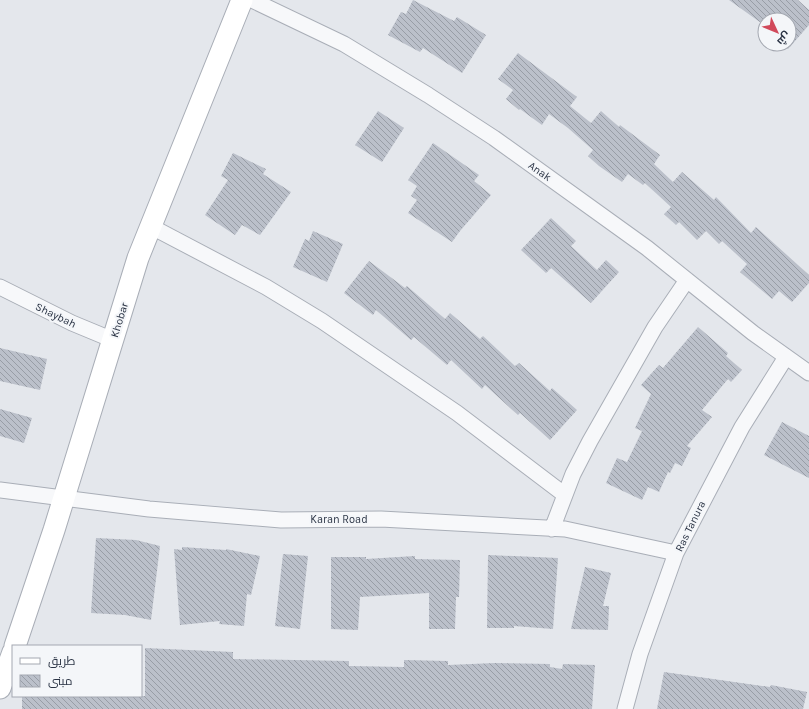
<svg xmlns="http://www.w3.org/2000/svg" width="809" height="709" viewBox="0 0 809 709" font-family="Karla,Cairo,sans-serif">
<defs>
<pattern id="building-back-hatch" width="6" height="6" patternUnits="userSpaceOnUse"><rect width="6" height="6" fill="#bbc0ca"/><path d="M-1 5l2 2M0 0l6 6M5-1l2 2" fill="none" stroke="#989da6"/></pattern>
</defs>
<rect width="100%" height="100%" fill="#e4e7ec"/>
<!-- building -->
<path fill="url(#building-back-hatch)" d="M413,0L454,21L457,17L486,35L462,73L423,48L420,52L388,35L401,12L406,14Z
M729,0H798L809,10V25L788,49L783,44H789V20H765V28L763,26L764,25Z
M518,53L577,97L570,106L591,123L601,111L619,127L620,125L660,155L654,164L673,182L682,172L714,200L716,197L751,233L756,227L809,275V283L792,302L779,291L772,299L740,272L747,264L722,241L719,244L706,231L697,240L679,222L676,225L664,214L671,207L645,183L643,185L628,174L622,182L599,166L588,156L593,150L568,128L549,114L542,125L520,109L519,110L506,99L513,90L498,79Z
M378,111L404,128L382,162L355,145Z
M433,143L479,175L474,181L491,195L460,231L452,242L408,213L417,200L411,196L417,186L408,180Z
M233,153L266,169L263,174L291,192L260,235L242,225L235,235L205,215L228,180L221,176Z
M551,218L576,241L571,246L597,270L606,260L619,272L591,303L551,268L546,273L521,250Z
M313,231L343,244L327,282L293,267L305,239L309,241Z
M369,261L405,288L407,286L445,319L450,313L480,339L483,336L515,366L519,363L550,391L552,388L577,410L550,440L520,413L518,415L485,385L482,389L451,360L447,365L414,337L411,340L376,310L373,315L344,293Z
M698,327L728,353L726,356L742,370L731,382L728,379L702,410L712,417L687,446L691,448L682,466L675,463L670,473L668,472L659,492L648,487L642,500L606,483L617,458L627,462L642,431L635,428L651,394L641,385L659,365L663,368Z
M0,348L47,359L40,390L0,381Z
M0,409L32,418L24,443L0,436Z
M782,422L809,436V478L764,455Z
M96,538L136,540L160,546L151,620L125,615L91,613Z
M182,547L226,550V549L260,556L251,595L247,594L244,626L219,624L220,621L180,625L174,549L182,550Z
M283,554L308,556L300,629L275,626Z
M488,555L558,558L553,629L514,626V628H487Z
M415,556V559L460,560L459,597H456L455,629H429V593L360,597L358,630L331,629V557H366V559Z
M585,567L611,573L603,606H609L608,630L571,629Z
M145,648L233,652V659L349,661V666L404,667V660L448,661V665L495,663L550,664V667L562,669L563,664L595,665L592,709H22V696H145Z
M664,672L770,687L771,685L807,692L803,709H657Z"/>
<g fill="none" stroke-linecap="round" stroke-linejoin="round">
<defs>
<path id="street" d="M252,0L344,44L428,95L494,138L647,248L753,333L809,373
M150,226L266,287L322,321L457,413L565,495
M0,287L72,323L113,340
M0,490L149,509L281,520L381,519L565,529L676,553
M552,529L573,474L590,441L655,327L687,280
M625,709L640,654L676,553L742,427L786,357"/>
<path id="secondary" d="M15,646L54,530L138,258L242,0
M0,688L13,652"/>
</defs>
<!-- street casing -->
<use href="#street" stroke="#a9aeb7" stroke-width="17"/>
<!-- secondary casing -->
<use href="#secondary" stroke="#a9aeb7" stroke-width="23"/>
<!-- street -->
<use href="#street" stroke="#f7f8fa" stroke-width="15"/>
<!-- secondary -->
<use href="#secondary" stroke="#fff" stroke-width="21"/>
</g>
<g text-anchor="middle" stroke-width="4" stroke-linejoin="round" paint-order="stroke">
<!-- street labels -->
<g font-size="11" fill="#2b3445" stroke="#f4f6f9">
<text transform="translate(540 171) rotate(35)" y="4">Anak</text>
<text transform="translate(56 315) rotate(26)" y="4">Shaybah</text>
<text transform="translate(119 320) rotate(-73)" y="4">Khobar</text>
<text x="339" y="523">Karan Road</text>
<text transform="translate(690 526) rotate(-64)" y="4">Ras Tanura</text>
</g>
</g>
<!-- legend -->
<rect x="12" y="645" width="130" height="52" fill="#f4f6f9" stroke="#a4a8b1"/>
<rect x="20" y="658" width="20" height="6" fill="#ffffff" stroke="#a4a8b1"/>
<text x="48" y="665" font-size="12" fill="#2b3445">طريق</text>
<rect x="20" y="675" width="20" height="12" fill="url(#building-back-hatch)" stroke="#a4a8b1"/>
<text x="48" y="685" font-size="12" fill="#2b3445">مبنى</text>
<!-- north arrow -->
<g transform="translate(777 32) rotate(134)"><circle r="19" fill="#f4f6f9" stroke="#a4a8b1"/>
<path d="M0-3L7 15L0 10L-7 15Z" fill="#d1495b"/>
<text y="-6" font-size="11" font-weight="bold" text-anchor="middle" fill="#2b3445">ش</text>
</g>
</svg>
